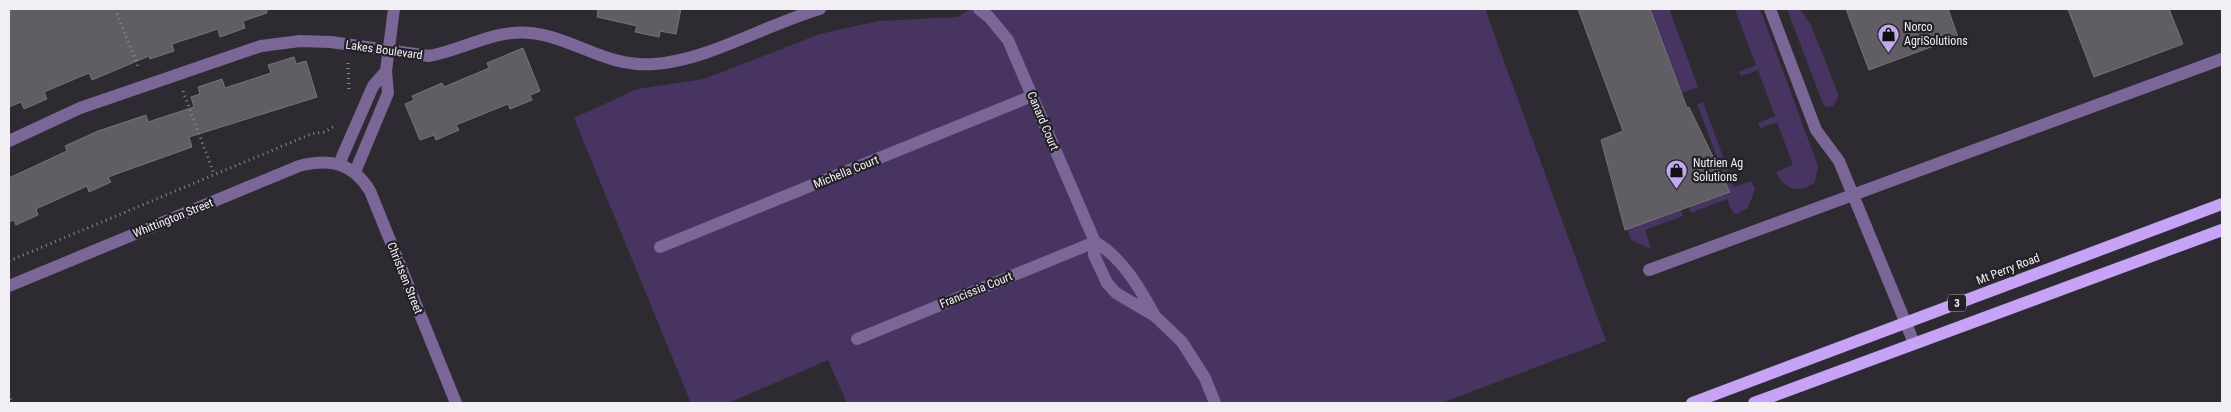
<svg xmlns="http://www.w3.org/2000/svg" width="2231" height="412" viewBox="0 0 2231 412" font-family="'Roboto Condensed',sans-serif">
<rect width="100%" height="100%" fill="#2d2b31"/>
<!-- green -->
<path fill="#483460" d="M970,9H1485L1606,341L1441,403H847L828,360L728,403H691L574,118L637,89L704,79L820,34L878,21L958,17Z
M1650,9H1669L1698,87L1682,93Z
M1735,9H1760L1818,166L1815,182C1799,195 1784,189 1776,172L1793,165L1777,122L1760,128L1758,123L1775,116L1758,70L1741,76L1739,72L1756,65Z
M1787,9H1800L1811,25L1838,93V98L1833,106L1827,107L1823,104Z
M1703,102L1734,187L1751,181L1755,189L1748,208L1737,214L1733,213L1727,199L1691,213L1689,207L1730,192L1697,104Z
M1681,210L1683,216L1645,230L1651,249L1631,240L1627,229Z"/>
<!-- building -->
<path fill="#605e64" stroke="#757379" d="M9,9H267V13L243,21L245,28L220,37L218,29L172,44L174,51L150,59L149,56L92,80L89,73L44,92L47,99L24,109L21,102L9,107Z
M598,9H681L676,34L660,31L659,37L635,32L637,26L597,17Z
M1578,9H1650L1687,108L1689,107L1730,192L1625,230L1601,140L1623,131Z
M1846,9H1948L1958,37L1869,70Z
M2068,9H2169L2183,44L2094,77Z
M523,48L540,91L530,95L532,100L510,109L508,104L456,125L459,130L436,140L434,135L420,140L405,104L414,100L412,96L442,83L444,87L489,68L487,63Z
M294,57L296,64L306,61L317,97L189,137L192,147L108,177L111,182L89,192L87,186L36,209L38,215L16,225L14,220L9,222V178L67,151L65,146L98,131L146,115L148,122L194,107L191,97L200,94L198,87L222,79L225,88L271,73L268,65Z"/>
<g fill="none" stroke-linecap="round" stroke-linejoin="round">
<!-- path -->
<path stroke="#8b898e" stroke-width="3" stroke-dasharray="1 4" stroke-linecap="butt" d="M115,9L139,69
M348,63L349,92
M183,91L214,174
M9,261L311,134L324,132L333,127
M9,394L13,403"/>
<!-- lane -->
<path stroke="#7b6698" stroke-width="12" d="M1770,9L1816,130L1839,161L1914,343
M1649,270L2222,59"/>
<!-- street -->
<path stroke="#7b6698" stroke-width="12" d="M979,9L989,17L1008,40L1095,242L1094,255L1107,283L1116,293L1155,316L1182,342L1205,378L1215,403
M386,71L394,9
M9,141L80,108L261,46L300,41L331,42L429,56C464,50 493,29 531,33C575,38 606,68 655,64C709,60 767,24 820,9
M339,164L373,86L386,71L388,93L355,172
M1095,242C1123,258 1140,289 1155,316
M660,247L1032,96
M9,286L299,166C331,158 353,163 370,191L456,403
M857,339L1095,242"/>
<!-- primary -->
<path stroke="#c6a3f6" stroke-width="12" d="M1692,403L2222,204
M1754,403L2222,230"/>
</g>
<!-- icons -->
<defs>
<symbol id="shop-pin" viewBox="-11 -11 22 30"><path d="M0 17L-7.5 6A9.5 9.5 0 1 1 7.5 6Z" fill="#c5a6f0" stroke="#232127"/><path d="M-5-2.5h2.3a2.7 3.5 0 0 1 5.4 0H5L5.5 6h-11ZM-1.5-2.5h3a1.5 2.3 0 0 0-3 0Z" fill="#111"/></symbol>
</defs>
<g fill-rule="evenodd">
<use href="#shop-pin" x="1876" y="22" width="25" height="34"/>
<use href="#shop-pin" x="1664" y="158" width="25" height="34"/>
</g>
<g text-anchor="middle" stroke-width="4.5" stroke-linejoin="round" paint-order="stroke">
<!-- shield labels -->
<rect fill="#232127" stroke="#b3b1b6" stroke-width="1" x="1948" y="294.5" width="18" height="17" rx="4"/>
<g font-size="11" font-weight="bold" fill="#f1eff3">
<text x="1957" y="307">3</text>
</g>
<!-- poi labels -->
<g font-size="12" fill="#f1eff3" stroke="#232127" text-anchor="start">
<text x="1904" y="31">Norco<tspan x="1904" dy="14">AgriSolutions</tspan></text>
<text x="1693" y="167">Nutrien Ag<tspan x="1693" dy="14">Solutions</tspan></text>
</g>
<!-- street labels -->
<g font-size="12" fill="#f1eff3" stroke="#232127">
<text transform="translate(384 50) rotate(8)" y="4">Lakes Boulevard</text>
<text transform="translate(1043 121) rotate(67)" y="4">Canard Court</text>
<text transform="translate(846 172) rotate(-22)" y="4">Michella Court</text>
<text transform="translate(173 218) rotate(-22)" y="4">Whittington Street</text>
<text transform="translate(2008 269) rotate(-21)" y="4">Mt Perry Road</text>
<text transform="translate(405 278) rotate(68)" y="4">Christsen Street</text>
<text transform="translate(976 290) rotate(-22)" y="4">Francissia Court</text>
</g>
</g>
<!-- border -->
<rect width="2231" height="412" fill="none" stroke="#f1eff3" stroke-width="20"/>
</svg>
